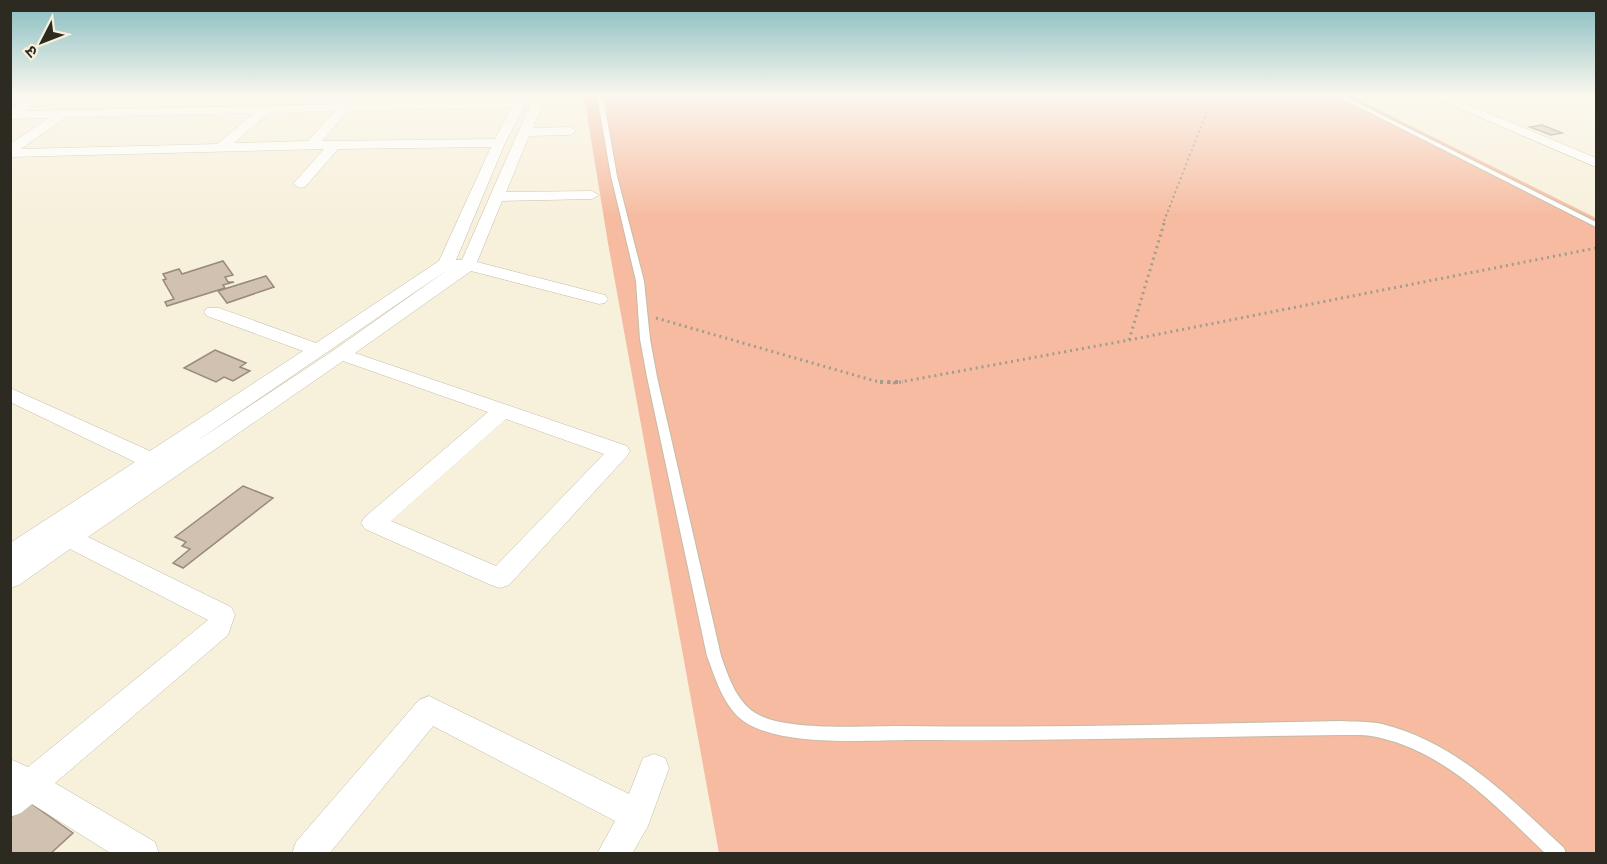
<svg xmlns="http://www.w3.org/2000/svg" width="1607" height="864" viewBox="0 0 1607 864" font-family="Karla,'Noto Sans Devanagari',sans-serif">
<rect width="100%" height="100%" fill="#f7f0db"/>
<!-- green -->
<path fill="#f6bba1" d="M584,96H1351L1596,218V853H719L608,243Z"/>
<!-- building -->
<path fill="#d1c1b1" stroke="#998a7b" stroke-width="1.5" d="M1542,125L1562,133L1551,135L1530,127Z
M223,261L233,275L225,277L228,282H234L223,285L225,288L167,306L165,302L174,299L163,280L166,279L163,274L179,269L182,274Z
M266,276L274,287L227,303L218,291Z
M215,350L246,363L240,367L250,371L233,381L224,377L216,382L184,368Z
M243,486L273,498L183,568L173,563L190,549L182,546L186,542L175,537Z
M29,802L73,833L50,854H10V818Z"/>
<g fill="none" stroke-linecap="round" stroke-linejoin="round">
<defs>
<path id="lane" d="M597,96H603L617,176L644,281L650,339L657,377L721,656C729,678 737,704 759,715C790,731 868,726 904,726C1049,728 1195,724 1340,721C1354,722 1368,721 1382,724C1456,742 1510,798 1564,848L1566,854H1546C1498,808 1448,754 1381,738C1368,734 1354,735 1340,735C1198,737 1056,741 914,740C868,740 789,747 748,724C725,711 716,680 707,656L647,377L640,339L636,281L611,176Z
M1337,96H1344L1596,222V227Z"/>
<path id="street" d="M32,96H46L25,111L341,104L350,97L354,98V103L516,100L518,96H530L505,143L456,260H462L534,96H546L533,128L570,127L576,131L570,135L529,136L506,192L592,191L599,195L592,199L502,201L477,262L605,295L608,299L605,303L599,304L471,271L355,353L627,446L630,451L627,456L509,585L500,588L491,585L365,529L361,523L365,517L488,412L343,361L88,537L231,607L235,615L228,635L55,783L155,842L159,854H112L32,804L21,813L10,817V759L28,767L208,620L70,549L19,585L10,588V543L135,462L10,402V388L150,451L303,351L207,316L204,312L207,308H219L316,343L439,261L491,147L338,149L305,187L300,188L293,184L324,149L10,157V144L49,118L10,119V109ZM512,107L495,139L322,141L348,111ZM335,111L308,141L234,143L269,113ZM254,113L217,144L21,149L66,117ZM450,268L334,350L194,443ZM506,419L604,454L496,566L391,521Z
M1431,96H1447L1596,158V167Z
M429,696L629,794L643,758L654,754L665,758L669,768L648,826L632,854H597L615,821L433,726L329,854H292L296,842L419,700Z"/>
</defs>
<!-- lane casing -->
<use href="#lane" stroke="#c3bca8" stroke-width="2"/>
<!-- street casing -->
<use href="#street" stroke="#c3bca8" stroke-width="1"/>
<!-- path-far2 -->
<path stroke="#a29c8d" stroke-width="2" stroke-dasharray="2 3" stroke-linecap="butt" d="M1164,221L1213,96"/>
<!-- path-far1 -->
<path stroke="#a29c8d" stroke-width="3" stroke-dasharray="2 4" stroke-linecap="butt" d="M656,318L875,381L895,383L1129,340L1596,248
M1129,340L1165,220"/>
<!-- path -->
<path stroke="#a29c8d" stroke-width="4" stroke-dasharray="3 4.5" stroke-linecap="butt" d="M880,382H903"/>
<!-- lane -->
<use href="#lane" fill="#fff" fill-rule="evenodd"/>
<!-- street -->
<use href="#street" fill="#fff" fill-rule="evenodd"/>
</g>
<!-- sky -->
<linearGradient id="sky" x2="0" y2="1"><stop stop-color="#86bcc0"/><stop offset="0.44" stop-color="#fbf8ef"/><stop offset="1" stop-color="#fbf8ef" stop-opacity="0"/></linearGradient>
<rect width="1607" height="217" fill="url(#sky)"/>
<!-- border -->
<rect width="1607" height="864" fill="none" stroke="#2d2a22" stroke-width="24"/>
<!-- north arrow -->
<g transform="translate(42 42) rotate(228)" stroke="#f7f0db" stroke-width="4.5" paint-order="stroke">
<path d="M0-4.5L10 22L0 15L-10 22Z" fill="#2d2a22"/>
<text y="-9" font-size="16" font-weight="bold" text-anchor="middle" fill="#2d2a22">उ</text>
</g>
</svg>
